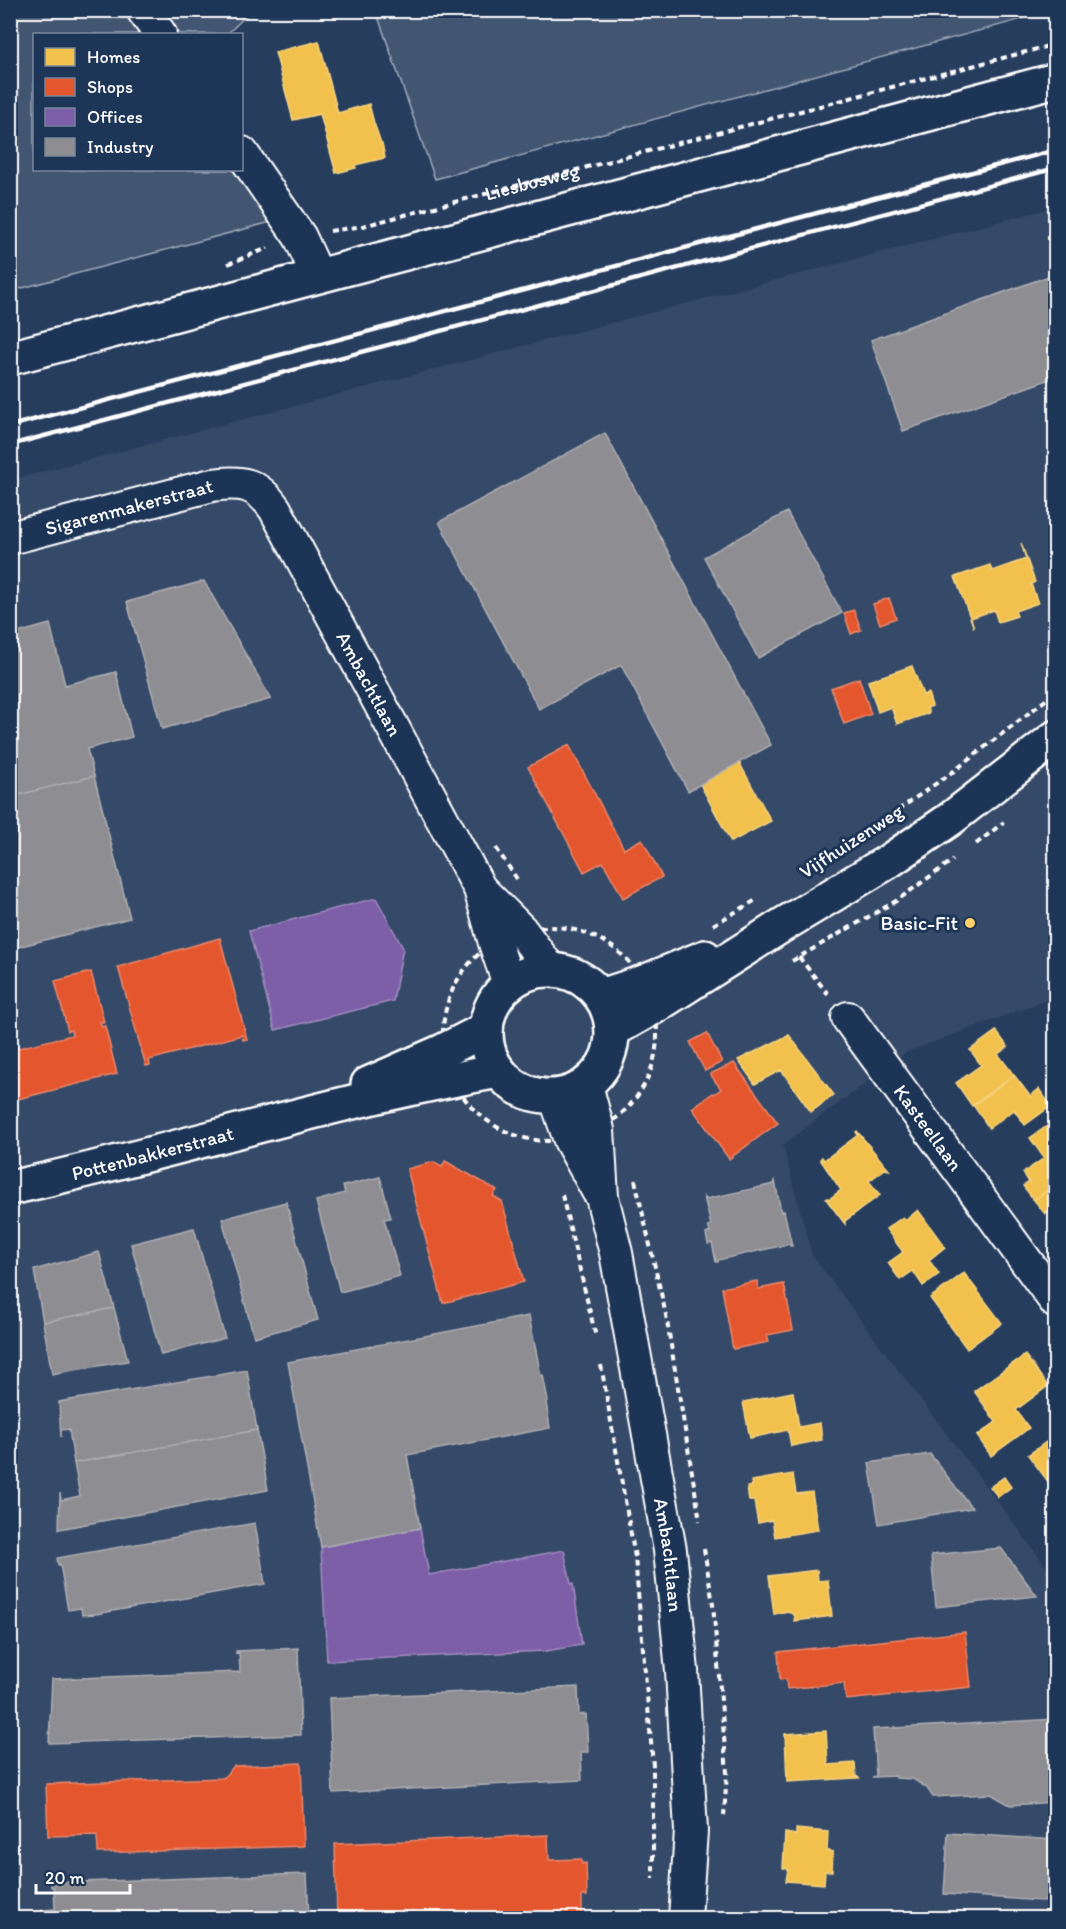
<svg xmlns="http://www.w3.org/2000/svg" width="1066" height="1929" viewBox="0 0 1066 1929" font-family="Itim,sans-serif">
<rect width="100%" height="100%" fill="#263d5e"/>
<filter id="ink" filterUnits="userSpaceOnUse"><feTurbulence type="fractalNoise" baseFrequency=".0167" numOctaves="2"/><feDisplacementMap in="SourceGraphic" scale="12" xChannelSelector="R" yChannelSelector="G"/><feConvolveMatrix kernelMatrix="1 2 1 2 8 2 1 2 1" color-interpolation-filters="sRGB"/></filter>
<g filter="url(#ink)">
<!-- built -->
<path fill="#344a68" d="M1055,207V997L907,1052L783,1145L812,1255L1055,1578V1918H11V480Z"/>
<!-- green -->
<path fill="#425672" stroke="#a0aab8" stroke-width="1.5" d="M1055,10L435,179L376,11V10Z
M11,11H129L145,34H34V170H236L271,222L11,291Z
M164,11H251L227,34H180Z"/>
<!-- homes -->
<path fill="#f2c14e" stroke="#f6d483" stroke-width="1.5" d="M319,41L338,113L369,104L374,123L381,143H382L385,158L355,165L356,168L336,173L320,114L293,120L275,52Z
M1021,543L1035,582L1031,584L1038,603L1015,611L1017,616L998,622L994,610L971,618L974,628L955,577L990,565L992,571L1026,559Z
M912,666L923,695L928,693L932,706L927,708L929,713L897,724L891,707L878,712L868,681Z
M739,762L771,821L731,842L700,784Z
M996,1031L1008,1047L998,1054L1014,1075L972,1106L956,1083L981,1065L970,1050Z
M789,1035L834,1095L811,1112L781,1070L755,1084L738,1060Z
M1014,1075L1030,1096L1039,1089L1051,1106L1025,1125L1014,1110L989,1128L973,1105Z
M1056,1120V1184L1034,1200L1023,1186L1029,1182L1023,1173L1044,1158L1030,1138Z
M857,1131L889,1170L885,1169L869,1181L880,1195L845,1221V1224L826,1199L828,1198L829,1199L841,1190L820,1159L822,1157L824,1160L858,1135L856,1132Z
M1056,1184V1217L1050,1210L1045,1214L1034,1200Z
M918,1210L945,1247L929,1260L939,1274L923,1286L913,1271L900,1280L888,1263L903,1252L886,1229L903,1217L906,1220Z
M964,1273L1002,1323L967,1349L930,1298Z
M1025,1355L1048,1386L1016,1410L1029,1428L991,1456L977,1436L996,1422L974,1391Z
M793,1392L799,1427L820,1423L822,1440L791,1446L788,1430L750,1438L743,1402Z
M1056,1435V1492L1028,1455Z
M793,1474L796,1494L812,1492L818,1530L775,1537L772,1520L758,1523L754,1501H749L747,1487L752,1486L751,1481Z
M1004,1477L1011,1487L998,1497L990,1487Z
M817,1570L818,1581L828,1580L832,1616L794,1621L795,1616L788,1611L774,1614L769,1576Z
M826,1731L828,1765L855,1763L856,1776L859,1778L787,1782L785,1734Z
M796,1829L828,1832L827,1851L833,1852L832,1871H825L824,1884L786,1881L788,1869L783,1868L785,1833L796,1835Z"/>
<!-- shops -->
<path fill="#e4572e" stroke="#ec896d" stroke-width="1.5" d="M889,598L896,618L880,624L873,604Z
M854,610L861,630L851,634L844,613Z
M859,678L871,714L844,724L831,688Z
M569,745L624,849L642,839L662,877L623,898L603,862L584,872L528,767Z
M220,938L247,1039L243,1040L242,1035L149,1060L150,1065L146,1066L118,967Z
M91,972L104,1022H100L102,1027L105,1026L117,1074L10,1101V1050L72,1035L71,1030L68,1031L55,981Z
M707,1033L722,1062L705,1071L690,1042Z
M734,1063L778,1123L729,1159L692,1108L713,1093L714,1094L721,1089L710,1074Z
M445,1161L497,1190L493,1196L502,1201L524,1282L443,1303L407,1169L433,1162L442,1167Z
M757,1281L758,1289L784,1284L793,1330L767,1335L769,1342L733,1349L722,1288Z
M965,1632L971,1687L846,1700L844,1683L787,1689L786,1679L780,1680L778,1652Z
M301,1763L304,1846L98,1853L97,1835L48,1836L46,1784L223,1778L234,1766Z
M548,1835L549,1860L581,1859L582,1864L586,1863L587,1896H582V1915H588V1918H337L335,1844Z"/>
<!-- offices -->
<path fill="#7b5ea7" stroke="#a38ec1" stroke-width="1.5" d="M376,898L403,948L393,1001L275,1030L249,931Z
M420,1528L429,1575L564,1550L571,1584H573L582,1645L546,1651L327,1661L321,1547Z"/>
<!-- industry -->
<path fill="#8d8d92" stroke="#afafb3" stroke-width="1.5" d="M1049,276L1056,293V377L903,431L871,340Z
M605,433L771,745L688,791L621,665L539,709L439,522Z
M787,512L842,613L758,658L704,557Z
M204,581L271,699L162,729L127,602Z
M50,624L65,685L116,672L132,737L87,749L94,776L10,797V635Z
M94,776L130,918L10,949V797Z
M380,1177L391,1218L384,1219L400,1276L340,1292L316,1201L345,1193L343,1186Z
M775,1181L781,1212L784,1211L792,1246H790L789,1244L718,1260V1262H716L712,1243L708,1244L706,1234L710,1232L708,1226L711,1225L704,1197L706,1199L774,1184Z
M286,1202L318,1320L254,1337L222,1219Z
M194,1228L225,1338L161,1355L131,1244Z
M99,1252L114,1308L43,1322L34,1270Z
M114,1308L128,1361L52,1374L43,1322Z
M529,1316L541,1376L543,1375L548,1401L546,1402L550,1428L407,1455L420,1528L321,1547L288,1362Z
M247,1370L257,1430L74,1463L69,1429L61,1430V1437L59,1402Z
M257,1430L268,1490L59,1529L60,1493L61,1500L80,1496L74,1463Z
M930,1454L972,1508L879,1524L869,1463Z
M255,1523L265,1584L96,1614L82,1615L81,1608L68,1610L60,1564L58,1565L57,1558Z
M1001,1548L1037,1596L936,1607L931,1555Z
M298,1648L301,1735L49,1743L52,1679L240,1672L239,1652L236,1653V1651Z
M578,1687L579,1715L586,1714L588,1752H581L582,1780L333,1793L329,1698Z
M1056,1719V1802L1010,1805L991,1794L933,1797L927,1788L913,1779L896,1778V1776L872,1777L876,1776L873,1729L894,1728V1726L895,1728Z
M948,1833L1056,1840V1902L944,1894Z
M307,1874L309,1918H42V1910L55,1909L54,1887H51V1883Z"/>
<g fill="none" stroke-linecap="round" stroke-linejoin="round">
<defs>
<g id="minor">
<path d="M143,10L160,34"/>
<path d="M242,153L300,237L318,276"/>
<path id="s2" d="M10,538L212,485C242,481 257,483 275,509L480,889L495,943L509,984"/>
<path d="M482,891L521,930L550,969"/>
<path id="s3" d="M848,1018L1056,1302"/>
<path id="s4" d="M586,1085L598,1130L602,1197L616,1253L670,1550L682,1671L691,1831L685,1918"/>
<path d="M555,1096L570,1140L598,1191"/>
</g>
<g id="tertiary">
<path d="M10,358L1056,80"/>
<circle cx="549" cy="1033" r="63"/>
<path d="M601,996L644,982L705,957"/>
<path d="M613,1030L654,1007L781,926L889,861L949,820L1056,737"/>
<path d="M368,1084L443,1051L486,1029"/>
<path id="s5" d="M10,1188C174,1152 334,1100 499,1071"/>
</g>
</defs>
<!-- minor casing -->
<use href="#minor" stroke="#fff" stroke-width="36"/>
<!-- tertiary casing -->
<use href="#tertiary" stroke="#fff" stroke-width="38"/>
<!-- path -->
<g stroke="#fff" stroke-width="4" stroke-dasharray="6 4.5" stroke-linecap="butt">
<path id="s1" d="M330,231L363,226L1056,44"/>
<path d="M228,264L268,248"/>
<path d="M855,840L954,771L1056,692"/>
<path d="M976,844L1004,822"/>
<path d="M496,848L517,879"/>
<path d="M713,925L756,900"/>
<circle cx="550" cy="1034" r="107"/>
<path d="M799,957L828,994"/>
<path d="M792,961L896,901L953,860"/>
<path d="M635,1180L666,1315L700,1521"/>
<path d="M562,1195L596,1337"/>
<path d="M601,1365L635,1557L653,1765V1879"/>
<path d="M704,1549L713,1604L727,1773L724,1816"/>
</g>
<!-- minor -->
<use href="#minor" stroke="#1d3557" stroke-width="32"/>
<!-- tertiary -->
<use href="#tertiary" stroke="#1d3557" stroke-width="33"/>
<!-- rail -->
<path stroke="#fff" stroke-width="4.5" d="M10,426L1056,150
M10,445L1056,168"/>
</g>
</g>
<!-- markers -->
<circle fill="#ffd166" stroke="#1d3557" stroke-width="2" cx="970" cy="923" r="6"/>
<g text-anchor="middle" stroke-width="6" stroke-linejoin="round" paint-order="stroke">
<!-- street labels -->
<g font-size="20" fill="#fff" stroke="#1d3557">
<text dy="7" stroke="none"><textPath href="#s1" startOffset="208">Liesbosweg</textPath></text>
<text dy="7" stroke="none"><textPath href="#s2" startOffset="123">Sigarenmakerstraat</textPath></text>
<text dy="7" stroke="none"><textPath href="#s2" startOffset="480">Ambachtlaan</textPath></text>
<text transform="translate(851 841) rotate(-33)" y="7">Vijfhuizenweg</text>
<text dy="7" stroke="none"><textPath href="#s3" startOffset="136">Kasteellaan</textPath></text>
<text dy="7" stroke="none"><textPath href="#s5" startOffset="147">Pottenbakkerstraat</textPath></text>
<text dy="7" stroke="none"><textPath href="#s4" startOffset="478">Ambachtlaan</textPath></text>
</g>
<!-- poi labels -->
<g font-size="20" fill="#fff" stroke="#1d3557" text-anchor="end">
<text x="958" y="930">Basic-Fit</text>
</g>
</g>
<!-- margin -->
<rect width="1066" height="1929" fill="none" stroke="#1d3557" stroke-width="36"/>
<rect x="18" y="18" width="1030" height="1893" fill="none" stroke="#fff" stroke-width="2" filter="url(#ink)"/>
<!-- legend -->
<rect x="33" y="33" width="210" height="138" fill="#1d3557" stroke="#77869a" stroke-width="1.5"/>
<rect x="45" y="48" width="30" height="18" fill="#f2c14e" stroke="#77869a" stroke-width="1.5"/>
<text x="87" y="63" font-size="18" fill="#ffffff">Homes</text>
<rect x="45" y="78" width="30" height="18" fill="#e4572e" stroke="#77869a" stroke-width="1.5"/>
<text x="87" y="93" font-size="18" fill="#ffffff">Shops</text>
<rect x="45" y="108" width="30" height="18" fill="#7b5ea7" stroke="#77869a" stroke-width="1.5"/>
<text x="87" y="123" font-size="18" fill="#ffffff">Offices</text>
<rect x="45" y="138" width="30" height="18" fill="#8d8d92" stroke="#77869a" stroke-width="1.5"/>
<text x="87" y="153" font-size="18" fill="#ffffff">Industry</text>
<!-- scale -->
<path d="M36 1884v9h94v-9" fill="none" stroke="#ffffff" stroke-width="3"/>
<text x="45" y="1884" font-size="18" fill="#ffffff" stroke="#1d3557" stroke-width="4.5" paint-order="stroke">20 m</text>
</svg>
